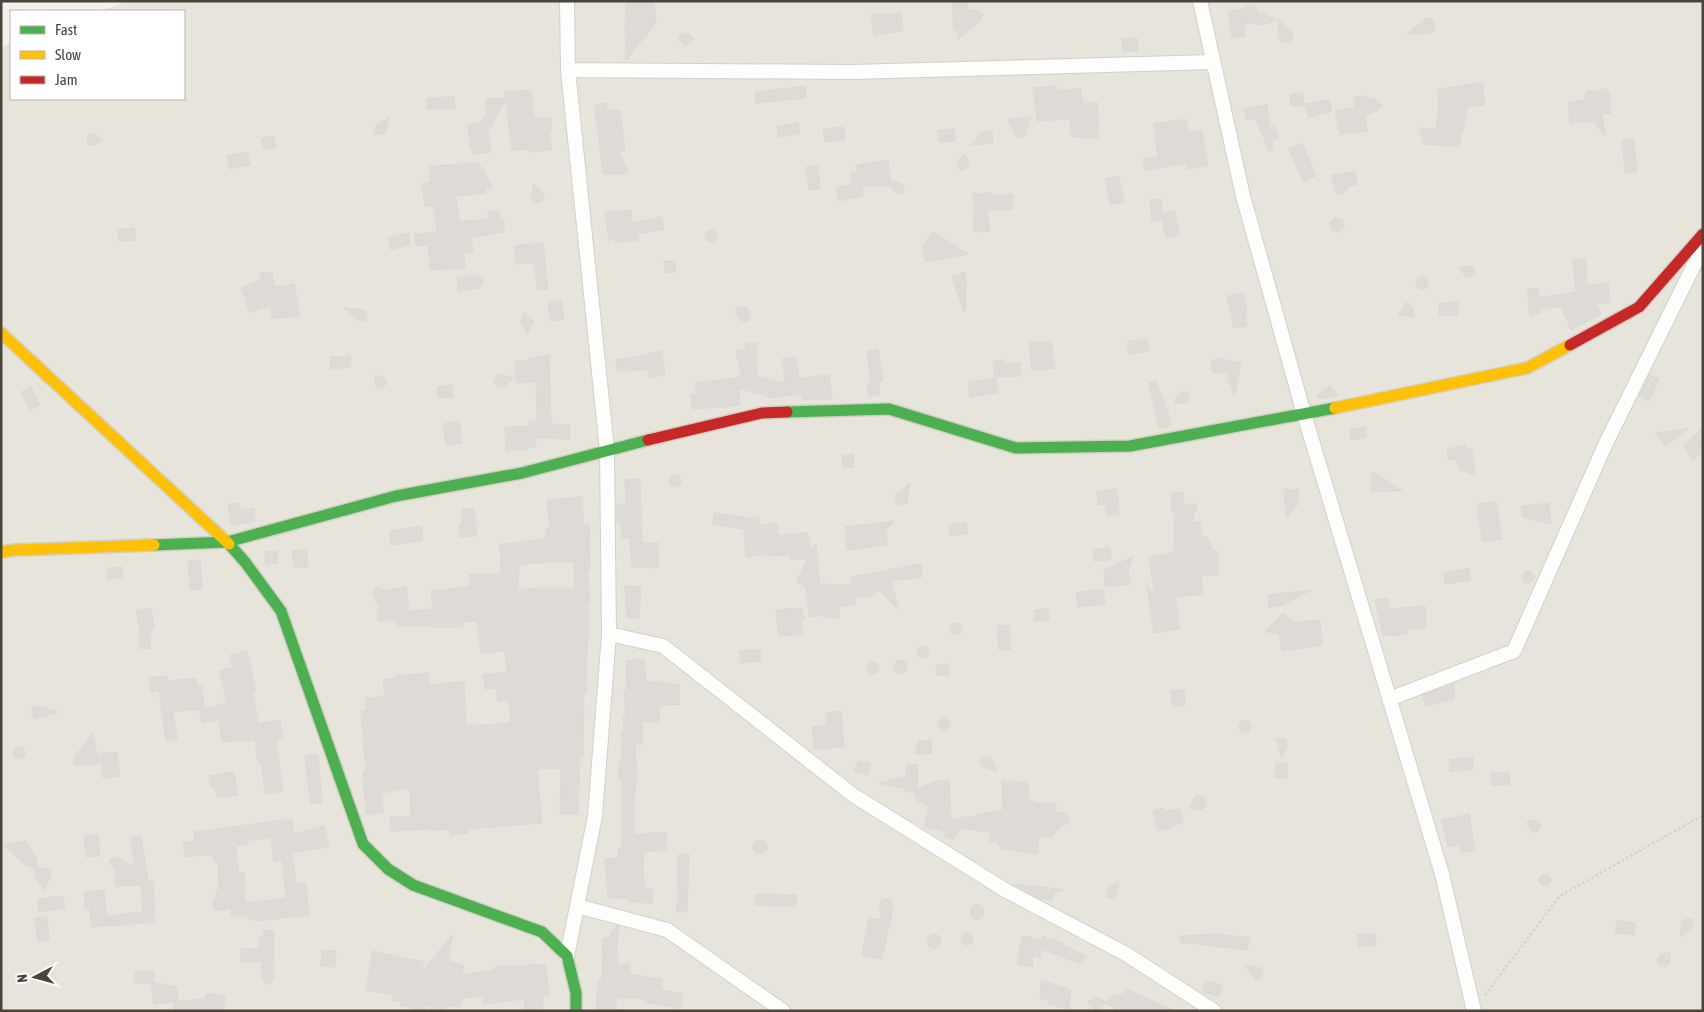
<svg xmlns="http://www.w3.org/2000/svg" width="1704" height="1012" viewBox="0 0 1704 1012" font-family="'Asap Condensed',sans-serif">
<rect width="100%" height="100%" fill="#f4f2ee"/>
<!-- residential -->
<path fill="#e7e4dc" d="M128,1H1703V1011H1V47L11,43V99H184V11H100Z"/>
<!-- building -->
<path fill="#dedbd6" stroke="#dcd9d4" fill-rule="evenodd" d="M952,1H967L968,9L978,11L983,15L981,20L958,39V30H954Z
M626,3H654L656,23L626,60L625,20H626Z
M1248,5H1253L1259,13H1264L1276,20L1262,25L1244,22L1245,36L1232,38L1228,12L1245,8Z
M901,13L903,31L874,35L871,15Z
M1278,18L1293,34L1292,38L1289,42H1283L1279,39Z
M1426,18H1431L1435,22V27L1433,31L1429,33L1406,35Z
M684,33L689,34L694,39L685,47L679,40L680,36Z
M1137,38L1138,51L1123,52L1122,39Z
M1483,83L1484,105L1467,106L1463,132H1461L1459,147L1424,144L1419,128L1436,129L1439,105L1437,89Z
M805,86L806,98L756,103L755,92Z
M1057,86V91L1080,88L1083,104L1097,102L1099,138L1073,137L1071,133L1070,119L1037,121L1033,88Z
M1602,89H1606L1609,92L1611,113L1602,114L1605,136L1593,121L1570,123L1568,102L1584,100L1587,90L1598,92Z
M531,90L534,119L551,117L552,130H549L552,150L529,152V149L512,151L506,99L488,132L491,152L474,154L470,146L468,125L477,124L486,117V99L506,98L505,92Z
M1303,93L1304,105L1291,106L1290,94Z
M1362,96L1375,99L1382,106L1376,111L1365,115L1367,131L1340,134L1335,111L1355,107L1354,97Z
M454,97L455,108L427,109V98Z
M1330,100L1331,111L1309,118L1305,104Z
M606,103L607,111L620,110L625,151L619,152L628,171L623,174H603L595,105Z
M1267,105L1270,128L1274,126L1279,137L1272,140L1273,150L1269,151L1256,119L1246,120L1244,109Z
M389,117L386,132L384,134H374L376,125Z
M1031,117L1025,136L1020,138L1016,137L1008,119Z
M1186,119L1188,132L1202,130L1208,166L1188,169L1186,163L1145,170L1143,158L1158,157L1154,124Z
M798,123L800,134L779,137L777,126Z
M843,127L845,140L825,142L823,129Z
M954,129L955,141L939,142L938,130Z
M992,131L993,143L971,145L981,133Z
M89,133L95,134L103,140L94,145H88L87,139Z
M273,136L276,147L264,150L261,139Z
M1634,139L1637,172L1625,173L1622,140Z
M1302,143L1316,176L1303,181L1289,149Z
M247,152L250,165L230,169L227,156Z
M965,153L969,166L961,171L958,167L957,162Z
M888,160L890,181L900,183L904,185L903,193L897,194L889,185L862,187L863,196L839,201L836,188L852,184L851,173L859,172L855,165Z
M478,163L483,169L492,188H485L486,193L456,196L459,222L488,219V211H499L500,220H504V232L471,237L473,252L464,253L465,268L430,270L428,245L416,246L415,234L437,232L434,206L425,207L422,184L430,183L429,166Z
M818,166L820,189L809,190L806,167Z
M1355,172L1357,184L1349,186L1343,194H1338L1336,192L1331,175Z
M1119,176L1124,202L1110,204L1105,179Z
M534,184L544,194V199L539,203L533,202L531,198Z
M993,193V196L1012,194L1013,209L987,211L990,231L974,232L973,194Z
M1161,199L1162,214L1175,211L1179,235L1166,238L1162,219L1152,221L1150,200Z
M631,210L632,223L661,217L664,229L637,234L638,240L615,243V239L609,240L605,212Z
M1330 225a7 7 0 1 1 14 0a7 7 0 1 1-14 0Z
M134,228L136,240L119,241L118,230Z
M705 236a6 6 0 1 1 12 0a6 6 0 1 1-12 0Z
M933,232L968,254L925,262L922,246Z
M409,233L410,244L391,250L388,238Z
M543,243L548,289L538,290L534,263L516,264L514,246Z
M1585,258L1587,285L1608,283L1610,302L1596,304L1601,314L1571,330L1561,306L1541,309V314L1530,315L1527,290L1538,288L1539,298L1576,292L1573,260Z
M664,261H675L676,272L665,273Z
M1468,266H1473L1475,275L1466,277L1459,268Z
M272,272L274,287L294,284L300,316L272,319L271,305L250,313L241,288L261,280L260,274Z
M965,272L966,280L965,312H964L952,277Z
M457,276H478L483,280V284L479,288L458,291Z
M1416 283a6 6 0 1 1 12 0a6 6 0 1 1-12 0Z
M1244,293L1247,313H1245L1247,326L1234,328L1227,296Z
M561,301L564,319L551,321L548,302Z
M1407,302L1413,308L1414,317L1398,315Z
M1458,302V315H1439V303Z
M741,307H745L749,310L750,314L748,322L740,320L737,316L735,310Z
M344,308L364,310L367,316L365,321H359Z
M524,312L534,321L527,334L521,322Z
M1147,339L1149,351L1129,354L1127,342Z
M1029,342H1051L1055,368L1032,371Z
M757,343V376L786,384L782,359L796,357L799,378L829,375L832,399L802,400V394L768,398V396L738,388L740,405L722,408V407L693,409L691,395H697L695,383L742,377L736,351L745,350L746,344Z
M878,349L883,381L871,382L867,351Z
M662,351L665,375L648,378L649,370L617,371L616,359L632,358Z
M549,355L551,424L570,425V439L536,438V447H527V450L506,451L505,427L529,426V421H537L536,382L516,383L515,361H529V358Z
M350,356L351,367L331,369L330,357Z
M1217,358L1241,363L1234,397L1227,373H1214L1211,369V362Z
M1005,360V364L1020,362L1021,376L995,377L993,361Z
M499,374L515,378L503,387H498L493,381Z
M375,375L384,378L387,382L384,387L379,389L375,385Z
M1650,375L1659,379L1649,401L1639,396Z
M996,378L998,393L970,397L968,382Z
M1156,381L1171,421L1167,427L1159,428L1149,383Z
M878,382L880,394L869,396L867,384Z
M452,385L453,397L438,398L437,387Z
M1330,386L1337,395L1319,399L1317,396Z
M31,387L40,405L30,410L21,392Z
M1183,391L1187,393L1190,397L1187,403L1174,404L1178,394Z
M459,421L462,443L446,445L443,424Z
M1365,427L1366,437L1351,440L1350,429Z
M1703,428V452L1693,460L1683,446Z
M1688,429L1666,446L1655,433Z
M1466,445V450L1472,449L1475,475L1459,469L1456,459L1448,460L1447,449Z
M853,454L854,467L843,468L842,456Z
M1372,472L1403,491H1371Z
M669 481a6 6 0 1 1 12 0a6 6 0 1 1-12 0Z
M640,479L642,543H659L658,568L632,567L630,538H622L621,522H617L616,504H626L625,480Z
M910,483L907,503L902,505L898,504L895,501L896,494Z
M1117,489L1119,514L1107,516L1106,505H1098L1097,491Z
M1298,489L1299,503L1286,518L1284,490Z
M1183,492V504H1197L1192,522H1200L1201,534L1209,540L1212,551H1218V575H1201L1203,594L1175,597L1180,629L1154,633L1147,586L1155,597L1149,557L1174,553L1175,512H1172V493Z
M582,497L584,526L589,525L590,538H589L590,570H587L590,604H587L589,623L586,665L587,693H584L583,757H580L578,814H560L561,768L537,769L542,823L467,829L468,833L450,835V829L430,831V829L391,831L390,817L411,816L410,788L382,793L383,812L366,814L363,771H366L361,711H366L365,698L385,697L383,680L396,678L395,676L428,673L429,685L464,681L466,726L511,723L509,701L508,700L498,701L496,688L485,689L483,674L507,673L505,651L481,653L477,621L463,622V627H428V625L397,627L396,619L378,621L377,610L380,609L372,593L377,587L386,590L406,587L409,611L433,609L431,591L470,587L469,575L501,573L500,544L524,542V541L546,539V529L550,528L547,500ZM558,561V563L574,561L575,588H537L518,590L519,565Z
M1496,501L1502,539L1483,542L1478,513V504Z
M239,503L240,510L254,508L255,521L231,525L228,504Z
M1549,503L1551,524L1523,517L1521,506Z
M474,508L477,536L460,537L459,524H462V509Z
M714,513L746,518L759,517L760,525L777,523L778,536L807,532L812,552L816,544L820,584L853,585L851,577L921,564L922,577L891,581L898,609L879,590L870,597L857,596L855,604L852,605L840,607L839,618H826V615L809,617L806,587L796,582L808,559L790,560V554L771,556L770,554L746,557L744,529L713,524Z
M895,521L886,530L887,545L847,550L845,527Z
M966,522L968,534L950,536L949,525Z
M421,526L423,541L391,545L390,531Z
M1110,548L1111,560L1094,561L1093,549Z
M307,550L308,566L294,568L292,551Z
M277,551L278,563L266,564L265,552Z
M1133,557L1128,569L1130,584L1105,587L1104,570Z
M200,560L202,589L190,590L188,561Z
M122,567L123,578L107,579V568Z
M1469,568L1470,580L1445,584L1444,573Z
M1522 577a6 6 0 1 1 12 0a6 6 0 1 1-12 0Z
M625,586L641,587L639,618H627Z
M1103,589L1105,604L1078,607L1076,593Z
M1311,590L1283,605L1269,607L1268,595Z
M1388,598L1390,609L1425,606L1426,628L1406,629L1407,634L1383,636L1379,614H1378L1375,600Z
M151,608L154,629H151L150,649L139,648L140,629L136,610Z
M802,608L804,620H801L803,634L779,636L776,610Z
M1048,609L1049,620L1035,621L1034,610Z
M1283,613L1292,622L1320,620L1322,645L1282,651L1279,635L1265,631Z
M950 629a6 6 0 1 1 12 0a6 6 0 1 1-12 0Z
M1009,625L1011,649L999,650L997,626Z
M917 652a6 6 0 1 1 12 0a6 6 0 1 1-12 0Z
M760,649L761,661L741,663L739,651Z
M247,651L256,691H253L258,724L280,720L283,738L276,740L283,791L265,794L261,761L258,762L255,740L222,742L219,720L202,723L199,710L201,709L173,712L177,739L166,741L159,691L150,692L149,677L167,676V681L196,678L197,687L202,686L204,709L227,703L220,671L233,668L230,655Z
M644,659L646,681L679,685V705H660L659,722L642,721L643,744H635L637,780H635L636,792H634V835L666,832L667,850L643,852L644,888L653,889L652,903L629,902L630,899L608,898L605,859L619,858L618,848H622V780H619L618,762H622L621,732H624L623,717H626L624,691H627L626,661Z
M898,660L907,662L906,671L901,674L895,672L893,667Z
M867 668a6 6 0 1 1 12 0a6 6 0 1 1-12 0Z
M948,664L949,675L937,676L936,665Z
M1454,684V699L1425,706L1423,695Z
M1184,689L1185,705L1173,706L1171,691Z
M34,706H38L58,712L35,719L31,712Z
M841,711L844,747L814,749L812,727L827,726L826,713Z
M938 724a6 6 0 1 1 12 0a6 6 0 1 1-12 0Z
M1239 726a6 6 0 1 1 12 0a6 6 0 1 1-12 0Z
M92,734L100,764L74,765V757Z
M1276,738H1285L1288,744L1282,759Z
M931,740L932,753L915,754L918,741Z
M13 753a6 6 0 1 1 12 0a6 6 0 1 1-12 0Z
M117,752L120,776L103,778L100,754Z
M318,754L322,803L310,804L305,756Z
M987,756L992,759L997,771L983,767L980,762L982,758Z
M1473,757V769L1450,772L1449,760Z
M859,761L871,763L868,775L853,771Z
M1276,763H1287V778H1275Z
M907,764L918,765L917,789L936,781H949L951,820L965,817H977L976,814L1003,811L1002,781L1028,782V798L1036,803L1056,804V812L1067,814L1070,822L1059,827L1053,837H1039L1037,854L1002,849L996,841L990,842L989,832L959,828L954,840L944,836L946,832L924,826L929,806L917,801L914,792H906V789L879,783L906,776Z
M234,772L238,795L217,797L215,786L211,787L209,776Z
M1490,773H1509L1510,784L1492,786Z
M1196,796H1200L1205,798L1206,805L1203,809L1199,810L1190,808L1193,800Z
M1163,808L1164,811L1181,809L1183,823L1172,825V827L1158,831L1153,811Z
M1469,814L1475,850L1461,853L1460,844L1448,847L1442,820Z
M292,819L294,834L324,826L329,847L292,853L296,884L306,883L309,915L255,921V918L247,919V916H231V908L218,911L215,910L212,904L216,897V891L219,890L218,862H214L213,854L185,857L183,842L195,841L194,832ZM271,837L274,861L282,860L286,898L245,903L244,873H239L235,846L248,844L247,841Z
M1533,820L1539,822L1541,826L1536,832H1532L1526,823Z
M98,834L100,856L86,857L84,836Z
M141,836L148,881H153L155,922L108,926L107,916L143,912L141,885L116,886L115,871L109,860L117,858L135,867L130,838Z
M753 847a7 7 0 1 1 14 0a7 7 0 1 1-14 0Z
M26,841L35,856L37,867L51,870L50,878L45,890L35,878L34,868L24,864L4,845Z
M689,854L687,912H677L678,855Z
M1539 880a6 6 0 1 1 12 0a6 6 0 1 1-12 0Z
M1118,882L1117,894L1114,898H1107V889Z
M1014,884L1042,887L1063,890L1054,893L1052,901L1039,898Z
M104,890L107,926L91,927L90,908H85L84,892Z
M756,894L796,895V906L755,905Z
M63,896L65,908L39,912L38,899Z
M887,899L891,901L893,907L882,959L862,955L869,918L882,920L879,906L882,900Z
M970 912a7 7 0 1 1 14 0a7 7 0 1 1-14 0Z
M47,917L49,940L38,941L34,918Z
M1686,919H1692L1693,927L1680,937L1682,922Z
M1617,920L1635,923L1634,935L1615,933Z
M616,925L619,926L616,957H618V964H630L629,974L662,979L661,990L683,994L680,1008L645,1002L646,999L616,997V1011H596L598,980H602L603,954H602L603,938H608Z
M264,930L274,931L273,972L274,979L267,985L262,979V961L241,962V949L260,948L258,937H263Z
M961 939a6 6 0 1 1 12 0a6 6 0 1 1-12 0Z
M1375,933L1376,945L1358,947L1357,935Z
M927 941a7 7 0 1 1 14 0a7 7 0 1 1-14 0Z
M453,934L448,961L464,966L461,975L492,971L496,966L501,967L546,964L549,995L542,996L543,1008L525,1009L524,999L484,1004L483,996L462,998L460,1007L445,1006L444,1009L426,1005L424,1010L400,1005L401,1002L392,1000L393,995L366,990L373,951L423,962V970Z
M1217,934L1250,938L1247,950L1180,942V936Z
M1022,936L1042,940L1043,936L1063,943V945L1085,956L1082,964L1041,949L1040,957L1032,955L1033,967L1017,965Z
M322,950L336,951L335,967L321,966Z
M1670,953L1669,964L1663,967L1659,965L1657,961L1658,957L1661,954Z
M1244,965L1261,968L1263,971L1262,977L1256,980Z
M135,971H154L153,982L177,987L178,1001L154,1004L151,983H135Z
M1041,980L1071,990L1069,1008L1049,1005V1000H1040Z
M1206,980L1223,986L1219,997L1202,991Z
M1126,989L1175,1011H1132L1115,1009L1106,1003L1099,1008L1095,1009L1088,1002L1095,997L1107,1002L1114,995L1124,994Z
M207,993L225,997L223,1011H174V1002L205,999Z"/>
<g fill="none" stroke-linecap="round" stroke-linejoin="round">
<defs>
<path id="street" d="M1200,1L1243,196L1304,414L1442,874L1474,1011
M568,70L851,72L1213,62
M609,634L663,646L853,795L1005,890L1126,954L1214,1011
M1389,699L1514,651L1606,443L1703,247
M577,906L667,930L783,1011
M567,956L595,816L609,634L607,450L568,70L567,1"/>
<path id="fast" d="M787,412L889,409L1016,448L1130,446L1335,408
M229,544L245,562L281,611L363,844L388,869L413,885L542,932L567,956L576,993V1011
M154,545L227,542L396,496L522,473L648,440"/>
<path id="slow" d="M1,333L229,544
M1335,408L1527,368L1570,345
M1,552L15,550L154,545"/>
<path id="jam" d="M1570,345L1639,307L1703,234
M648,440L762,413L787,412"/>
</defs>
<!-- street casing -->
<use href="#street" stroke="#d2d0cb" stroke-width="16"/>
<!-- fast casing -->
<use href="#fast" stroke="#d3cfc5" stroke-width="14"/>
<!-- slow casing -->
<use href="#slow" stroke="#d3cfc5" stroke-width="14"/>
<!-- jam casing -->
<use href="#jam" stroke="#d3cfc5" stroke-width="14"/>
<!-- path -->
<path stroke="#d3d2cc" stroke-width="2.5" stroke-dasharray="2.5 2.5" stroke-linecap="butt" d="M1485,995L1560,896L1703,815"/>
<!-- street -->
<use href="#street" stroke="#fdfdfc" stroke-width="14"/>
<!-- fast -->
<use href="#fast" stroke="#4caf50" stroke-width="11"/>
<!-- slow -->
<use href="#slow" stroke="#ffc107" stroke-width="11"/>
<!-- jam -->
<use href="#jam" stroke="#c62828" stroke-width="11"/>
</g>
<!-- border -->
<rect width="1704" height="1012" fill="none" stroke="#4b4439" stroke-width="5"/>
<!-- legend -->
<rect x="10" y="10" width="175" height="90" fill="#ffffff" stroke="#b7b4b0"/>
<rect x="20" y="26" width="25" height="8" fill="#4caf50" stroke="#b7b4b0"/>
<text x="55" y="35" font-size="15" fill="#4b4439">Fast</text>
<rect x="20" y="51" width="25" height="8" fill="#ffc107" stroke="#b7b4b0"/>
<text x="55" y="60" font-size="15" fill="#4b4439">Slow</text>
<rect x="20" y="76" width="25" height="8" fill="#c62828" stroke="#b7b4b0"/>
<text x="55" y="85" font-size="15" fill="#4b4439">Jam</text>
<!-- north arrow -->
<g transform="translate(35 977) rotate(264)" stroke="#ffffff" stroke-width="4" paint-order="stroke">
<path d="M0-4L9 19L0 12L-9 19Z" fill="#4b4439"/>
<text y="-8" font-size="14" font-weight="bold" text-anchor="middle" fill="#4b4439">N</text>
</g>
</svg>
